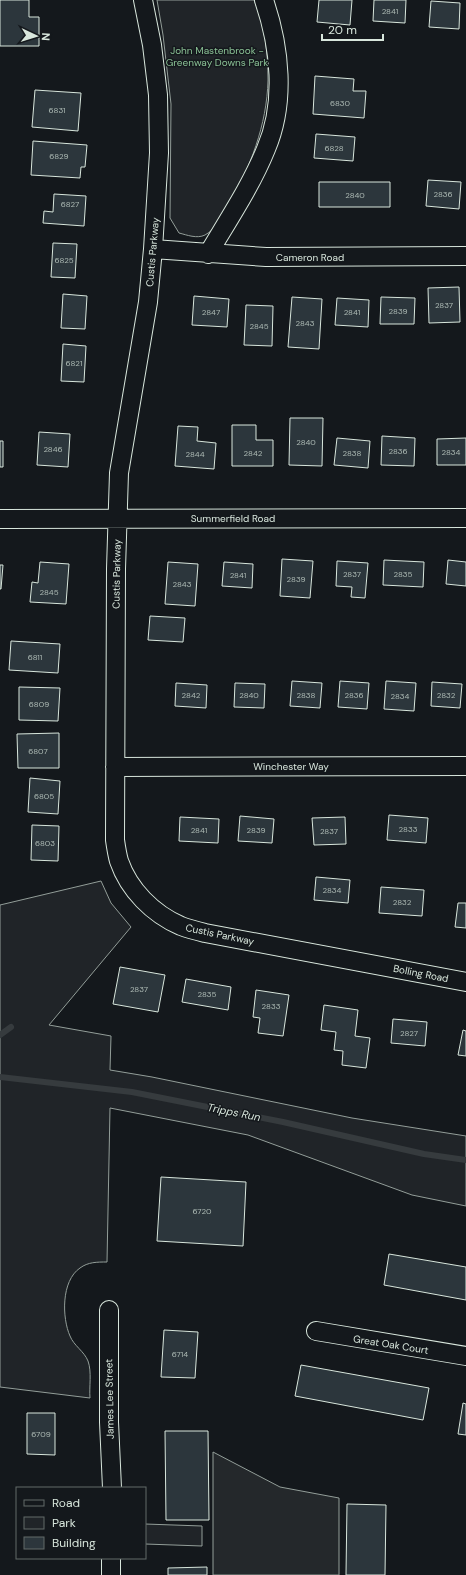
<svg xmlns="http://www.w3.org/2000/svg" width="466" height="1575" viewBox="0 0 466 1575" font-family="'DM Sans',sans-serif">
<rect width="100%" height="100%" fill="#14181c"/>
<!-- green -->
<path fill="#202428" stroke="#939e99" d="M157,0H254C265,25 268,54 268,80C267,125 250,168 228,207C222,217 216,229 205,235C197,239 187,235 179,233L170,218L171,104L163,35Z
M101,881L111,903L131,927L49,1025L111,1036L110,1070L152,1077L352,1118L466,1136V1206L412,1195L248,1135L110,1108L107,1262C97,1262 88,1262 80,1268C61,1281 62,1318 70,1336C74,1346 84,1351 88,1361C92,1372 89,1387 90,1398L0,1387V905Z
M145,1524L202,1526V1546L145,1544Z"/>
<!-- parking -->
<path fill="#24282b" stroke="#939e99" d="M213,1452L280,1487L339,1498V1575H213Z"/>
<g fill="none" stroke-linecap="round" stroke-linejoin="round">
<!-- stream -->
<path stroke="#363b3e" stroke-width="6" d="M0,1035L11,1027
M0,1077L132,1092L283,1122L424,1154L466,1160"/>
</g>
<!-- building -->
<path fill="#2c363c" stroke="#d8e6dc" d="M0,0H29V17H39V46H0Z
M319,0H352L350,25L317,22Z
M374,0H406L405,23L373,21Z
M431,1L460,3L459,29L429,27Z
M315,76L354,79L353,91H366L364,118L313,114Z
M35,90L81,93L78,131L32,127Z
M316,134L355,137L353,161L314,158Z
M33,141L87,145L85,167H81L80,178L31,175Z
M428,180L461,182L459,209L426,206Z
M319,182H390V207H319Z
M54,194L86,196L84,226L43,223L44,211L53,212Z
M53,243L77,244L75,278L51,277Z
M459,287L460,322L429,323L428,288Z
M63,294L87,296L85,329L61,328Z
M194,296L229,299L227,327L192,325Z
M292,297L322,299L319,349L288,347Z
M381,297L415,298L414,324H380Z
M337,298L369,300L368,327L335,325Z
M246,305L273,306L272,346L244,345Z
M63,344L86,346L84,382L61,381Z
M290,418H323L322,466L289,465Z
M232,425H256V440H273V466H232Z
M178,426L198,427L197,441L216,443L214,469L175,466Z
M39,432L70,434L68,467L37,465Z
M382,436L415,438L414,466L381,465Z
M337,438L370,441L368,468L334,465Z
M466,438V465H437V439Z
M0,441H3V467H0Z
M282,559L313,561L310,598L280,596Z
M384,560L424,562L423,587L383,585Z
M448,560L466,562V586L446,584Z
M337,561L368,563L365,598L351,597L352,587L336,586Z
M40,562L69,564L66,604L30,602L32,582L38,583Z
M168,562L198,564L195,606L165,604Z
M224,562L253,564L252,588L222,586Z
M0,565H3L1,589H0Z
M150,616L185,618L183,642L148,640Z
M11,641L60,644L58,673L9,670Z
M292,681L322,683L320,708L290,706Z
M340,681L369,683L367,709L338,707Z
M386,681L416,683L414,711L384,709Z
M432,682L462,684L460,708L431,706Z
M176,683L207,685L206,708L175,706Z
M235,683L265,684L264,708L234,707Z
M19,687L60,688L58,721L19,720Z
M59,733V768H18L17,734Z
M30,778L60,781L58,814L28,812Z
M389,815L428,818L426,843L387,840Z
M240,816L274,819L272,843L238,841Z
M180,817L219,819L218,843L179,841Z
M345,817L346,844L314,845L312,818Z
M32,825L59,826L58,861L31,860Z
M316,877L350,880L348,903L314,900Z
M381,887L424,890L422,916L379,913Z
M458,903H466V928L455,927Z
M120,967L165,975L158,1012L113,1004Z
M186,979L231,987L228,1010L182,1002Z
M256,990L289,995L283,1036L258,1033L260,1018L253,1017Z
M324,1005L358,1010L355,1036L370,1038L366,1068L342,1065L343,1051L334,1050L336,1032L321,1030Z
M393,1019L427,1022L425,1046L391,1043Z
M463,1030L466,1031V1056L458,1055Z
M161,1177L246,1182L243,1246L157,1241Z
M389,1254L466,1267V1300L384,1285Z
M164,1330L198,1332L195,1378L161,1377Z
M301,1365L429,1388L423,1420L295,1396Z
M463,1403L466,1404V1435L458,1434Z
M27,1413H55V1455L27,1454Z
M165,1431H208L209,1520H166Z
M347,1504L386,1505L385,1575H346Z
M207,1567V1575H168V1568Z"/>
<g fill="none" stroke-linecap="round" stroke-linejoin="round">
<defs>
<path id="street" d="M143,0L152,45L158,95L159,153L153,249L148,302L119,473L116,569L115,840C116,847 117,854 119,861C129,890 153,914 181,926C189,929 197,931 205,933L466,982
M153,249L266,257L466,256
M208,254C228,220 251,186 266,149C286,102 280,47 264,0
M0,519L466,518
M115,767L466,766
M109,1310V1422L112,1488
M316,1331L466,1356
M111,1575V1558"/>
</defs>
<!-- street casing -->
<use href="#street" stroke="#d8e6dc" stroke-width="20"/>
<!-- street -->
<use href="#street" stroke="#14181c" stroke-width="18"/>
</g>
<g text-anchor="middle" stroke-width="3" stroke-linejoin="round" paint-order="stroke">
<!-- number labels -->
<g font-size="8" fill="#adbab4">
<text x="390" y="14">2841</text>
<text x="340" y="106">6830</text>
<text x="57" y="113">6831</text>
<text x="334" y="151">6828</text>
<text x="59" y="159">6829</text>
<text x="443" y="197">2836</text>
<text x="355" y="198">2840</text>
<text x="70" y="207">6827</text>
<text x="64" y="263">6825</text>
<text x="444" y="308">2837</text>
<text x="398" y="314">2839</text>
<text x="211" y="315">2847</text>
<text x="352" y="315">2841</text>
<text x="305" y="326">2843</text>
<text x="259" y="329">2845</text>
<text x="74" y="366">6821</text>
<text x="306" y="445">2840</text>
<text x="53" y="452">2846</text>
<text x="398" y="454">2836</text>
<text x="451" y="455">2834</text>
<text x="253" y="456">2842</text>
<text x="352" y="456">2838</text>
<text x="195" y="457">2844</text>
<text x="352" y="577">2837</text>
<text x="403" y="577">2835</text>
<text x="238" y="578">2841</text>
<text x="296" y="582">2839</text>
<text x="182" y="587">2843</text>
<text x="49" y="595">2845</text>
<text x="35" y="660">6811</text>
<text x="191" y="698">2842</text>
<text x="249" y="698">2840</text>
<text x="306" y="698">2838</text>
<text x="354" y="698">2836</text>
<text x="446" y="698">2832</text>
<text x="400" y="699">2834</text>
<text x="39" y="707">6809</text>
<text x="38" y="754">6807</text>
<text x="44" y="799">6805</text>
<text x="408" y="832">2833</text>
<text x="199" y="833">2841</text>
<text x="256" y="833">2839</text>
<text x="329" y="834">2837</text>
<text x="45" y="846">6803</text>
<text x="332" y="893">2834</text>
<text x="402" y="905">2832</text>
<text x="139" y="992">2837</text>
<text x="207" y="997">2835</text>
<text x="271" y="1009">2833</text>
<text x="409" y="1036">2827</text>
<text x="202" y="1214">6720</text>
<text x="180" y="1357">6714</text>
<text x="41" y="1437">6709</text>
</g>
<!-- park labels -->
<g font-size="10" fill="#8ac095" stroke="#14181c">
<text x="217" y="54">John Mastenbrook -<tspan x="217" dy="12">Greenway Downs Park</tspan></text>
</g>
<!-- street labels -->
<g font-size="10" fill="#d8e6dc" stroke="#14181c">
<text transform="translate(152 252) rotate(-85)" y="4">Custis Parkway</text>
<text x="310" y="261">Cameron Road</text>
<text x="233" y="522">Summerfield Road</text>
<text transform="translate(116 574) rotate(-89)" y="4">Custis Parkway</text>
<text x="291" y="770">Winchester Way</text>
<text transform="translate(220 934) rotate(12)" y="4">Custis Parkway</text>
<text transform="translate(421 973) rotate(11)" y="4">Bolling Road</text>
<text transform="translate(391 1344) rotate(9)" y="4">Great Oak Court</text>
<text transform="translate(109 1399) rotate(-91)" y="4">James Lee Street</text>
</g>
<!-- water labels -->
<g font-size="11" font-style="italic" fill="#d8e6dc" stroke="#14181c">
<text transform="translate(234 1112) rotate(11)" y="4">Tripps Run</text>
</g>
</g>
<!-- legend -->
<rect x="16" y="1487" width="130" height="72" fill="#14181c" stroke="#626a69"/>
<rect x="24" y="1500" width="20" height="6" fill="#14181c" stroke="#626a69"/>
<text x="52" y="1507" font-size="12" fill="#d8e6dc">Road</text>
<rect x="24" y="1517" width="20" height="12" fill="#202428" stroke="#626a69"/>
<text x="52" y="1527" font-size="12" fill="#d8e6dc">Park</text>
<rect x="24" y="1537" width="20" height="12" fill="#2c363c" stroke="#626a69"/>
<text x="52" y="1547" font-size="12" fill="#d8e6dc">Building</text>
<!-- north arrow -->
<g transform="translate(36 36) rotate(94)" stroke="#14181c" stroke-width="3" paint-order="stroke">
<path d="M0-3L7 15L0 10L-7 15Z" fill="#d8e6dc"/>
<text y="-6" font-size="11" font-weight="bold" text-anchor="middle" fill="#d8e6dc">N</text>
</g>
<!-- scale -->
<path d="M322 34v6h61v-6" fill="none" stroke="#d8e6dc" stroke-width="2"/>
<text x="328" y="34" font-size="12" fill="#d8e6dc" stroke="#14181c" stroke-width="3" paint-order="stroke">20 m</text>
</svg>
